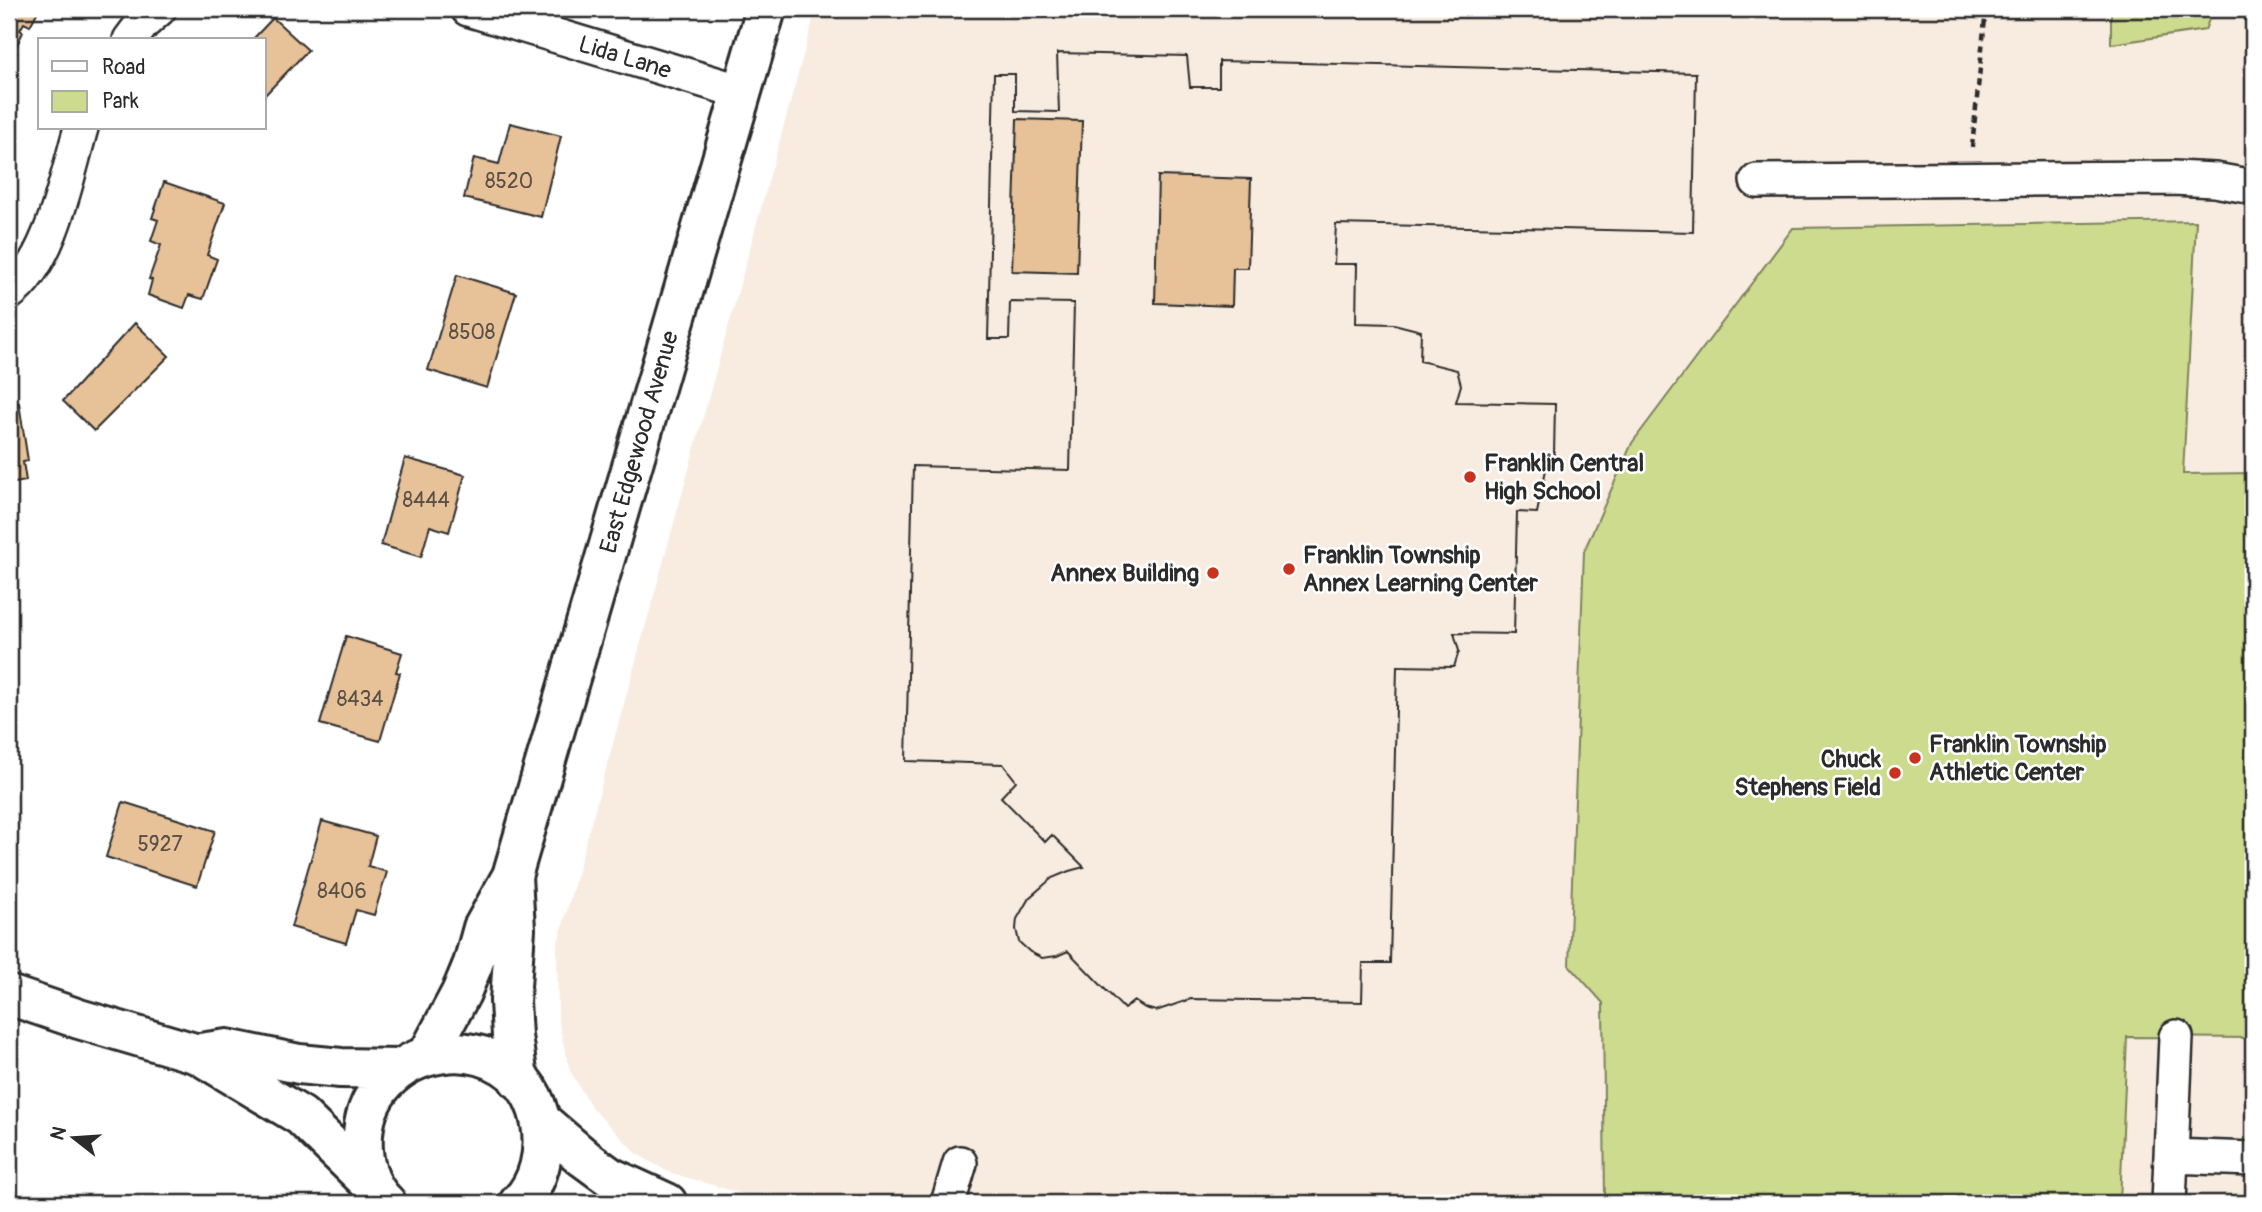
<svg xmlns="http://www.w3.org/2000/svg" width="2262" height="1212" viewBox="0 0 2262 1212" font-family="Pangolin,sans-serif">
<rect width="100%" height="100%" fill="#fff"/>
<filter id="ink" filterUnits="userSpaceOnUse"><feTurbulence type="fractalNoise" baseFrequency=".0143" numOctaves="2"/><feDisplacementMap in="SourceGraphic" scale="14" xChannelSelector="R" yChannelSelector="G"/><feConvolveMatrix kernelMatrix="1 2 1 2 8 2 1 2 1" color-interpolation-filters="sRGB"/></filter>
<g filter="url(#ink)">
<!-- built -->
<path fill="#f8ece0" d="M816,9H2253V1203H774L668,1172L637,1154L592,1108L570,1071L558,1020L557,946Z"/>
<!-- green -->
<path fill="#cddb8e" stroke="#7c835c" stroke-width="2" d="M2111,9H2213L2205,30L2111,44Z
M2196,221L2183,474L2253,473V1038L2127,1037L2120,1203H1605L1603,1003L1569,965L1584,551L1632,443L1793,228Z"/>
<!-- building -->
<path fill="#e7c198" stroke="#2b2b2b" stroke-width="2" fill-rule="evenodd" d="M9,9H39L30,26L24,23L20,30L23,32L14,51L17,53L9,70Z
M273,18L308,50L264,96V40H252Z
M1057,53L1187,56L1190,87H1219V61L1696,73L1693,232L1336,224L1334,264H1357L1356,323L1394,324L1421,331L1420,361L1457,370L1461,385L1456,402L1555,404L1554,455H1549L1537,513L1517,512L1514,634L1454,633L1459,651L1454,667L1397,666L1390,963H1363L1362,1002L1191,999L1156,1011L1145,1008L1134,1001L1124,1009L1068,951L1057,956L1042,958L1030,952L1019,942L1016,929L1017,919L1029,898L1052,878L1069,871L1084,867L1052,835L1045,842L1001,797L1016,781L1003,764L906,761L913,466L1070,470L1074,303L1010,302L1009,339H988L994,74H1015V111L1059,112ZM1017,119L1082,121L1077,273L1012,271ZM1158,176L1251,179L1248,268H1233L1232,306L1155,303Z
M1057,53L1187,56L1190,87H1219V61L1696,73L1693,232L1336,224L1334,264H1357L1356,323L1394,324L1421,331L1420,361L1457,370L1461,385L1456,402L1555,404L1554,455H1549L1537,513L1517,512L1514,634L1454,633L1459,651L1454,667L1397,666L1390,963H1363L1362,1002L1191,999L1156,1011L1145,1008L1134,1001L1124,1009L1068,951L1057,956L1042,958L1030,952L1019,942L1016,929L1017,919L1029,898L1052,878L1069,871L1084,867L1052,835L1045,842L1001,797L1016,781L1003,764L906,761L913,466L1070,470L1074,303L1010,302L1009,339H988L994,74H1015V111L1059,112Z
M510,123L561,136L541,217L464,198L474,158L499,164Z
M164,182L225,203L207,255L217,259L203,299L189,295L184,308L148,295L152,280L149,279L161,245L151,241L158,220L152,218Z
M457,275L516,293L487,388L428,370Z
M135,323L169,356L94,431L63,401Z
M19,403L28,461L23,462L26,481L9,484V405Z
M405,458L465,475L449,532L430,526L421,557L381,545Z
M346,636L402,653L396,672L400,673L380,741L320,724Z
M123,802L215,831L197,886L106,857Z
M322,821L376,836L368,866L387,872L374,915L356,910L346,943L291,927Z"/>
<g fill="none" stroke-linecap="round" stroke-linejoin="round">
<defs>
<path id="minor" d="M468,9L742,92
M130,40L142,24L159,9
M1757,181L2173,178L2215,180L2253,187
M9,293C51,263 67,176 81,128
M2171,1156L2253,1159
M948,1203L960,1163
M2169,1203L2176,1037"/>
<path id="major" d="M512,876L515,929L510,1001L512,1036L518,1079
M9,995L79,1019L198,1054L301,1116L373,1186
M200,1053L227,1049L299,1064L341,1068L399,1069
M428,1055L461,993L473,964L483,928L512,876L766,9
M541,1121L584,1158L610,1177L667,1203
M386,1203C372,1190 364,1169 363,1150C355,1037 521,1014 541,1124C546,1152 539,1183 519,1203"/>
</defs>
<!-- minor casing -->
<use href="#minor" stroke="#2b2b2b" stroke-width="38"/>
<!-- major casing -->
<use href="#major" stroke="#2b2b2b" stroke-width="44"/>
<!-- path -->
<path stroke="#2b2b2b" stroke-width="4.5" stroke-dasharray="7 5" stroke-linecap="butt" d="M1972,147L1986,9"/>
<!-- minor -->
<use href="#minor" stroke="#fff" stroke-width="33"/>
<!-- major -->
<use href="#major" stroke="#fff" stroke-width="38"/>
</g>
</g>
<!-- markers -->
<g fill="#c8321e" stroke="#fff" stroke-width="2.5">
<circle cx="1470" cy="477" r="7"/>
<circle cx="1289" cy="569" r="7"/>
<circle cx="1213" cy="573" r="7"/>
<circle cx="1915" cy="758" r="7"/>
<circle cx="1895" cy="773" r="7"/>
</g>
<g text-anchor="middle" stroke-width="5" stroke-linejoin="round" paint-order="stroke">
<!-- number labels -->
<g font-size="21" fill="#5a5046">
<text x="509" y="188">8520</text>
<text x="472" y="339">8508</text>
<text x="426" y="507">8444</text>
<text x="360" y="706">8434</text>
<text x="160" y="851">5927</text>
<text x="342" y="898">8406</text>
</g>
<!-- street labels -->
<g font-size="24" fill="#2b2b2b" stroke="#fff">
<text transform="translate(625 57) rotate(17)" y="8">Lida Lane</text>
<text transform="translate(639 442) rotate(-74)" y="8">East Edgewood Avenue</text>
</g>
<!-- poi labels -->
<g font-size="24" font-weight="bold" fill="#2b2b2b" stroke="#fff" text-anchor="start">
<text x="1484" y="471">Franklin Central<tspan x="1484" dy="28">High School</tspan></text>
<text x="1303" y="563">Franklin Township<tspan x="1303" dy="28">Annex Learning Center</tspan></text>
<text x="1199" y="581" text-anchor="end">Annex Building</text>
<text x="1929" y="752">Franklin Township<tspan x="1929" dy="28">Athletic Center</tspan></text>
<text x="1881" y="767" text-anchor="end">Chuck<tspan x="1881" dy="28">Stephens Field</tspan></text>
</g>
</g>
<!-- margin -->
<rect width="2262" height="1212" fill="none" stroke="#fff" stroke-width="35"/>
<rect x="18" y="18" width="2227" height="1177" fill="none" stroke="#2b2b2b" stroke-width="2.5" filter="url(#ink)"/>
<!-- legend -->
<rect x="38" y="38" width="228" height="91" fill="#ffffff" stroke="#aaaaaa" stroke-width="2"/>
<rect x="52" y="61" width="35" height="10" fill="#ffffff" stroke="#aaaaaa" stroke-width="2"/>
<text x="102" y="74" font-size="21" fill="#2b2b2b">Road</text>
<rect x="52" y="91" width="35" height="21" fill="#cddb8e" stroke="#aaaaaa" stroke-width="2"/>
<text x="102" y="108" font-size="21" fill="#2b2b2b">Park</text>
<!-- north arrow -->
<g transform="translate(74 1138) rotate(287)" stroke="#ffffff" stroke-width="5" paint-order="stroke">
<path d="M0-5L12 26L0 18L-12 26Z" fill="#2b2b2b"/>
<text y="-10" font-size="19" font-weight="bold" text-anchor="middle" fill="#2b2b2b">N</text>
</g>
</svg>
